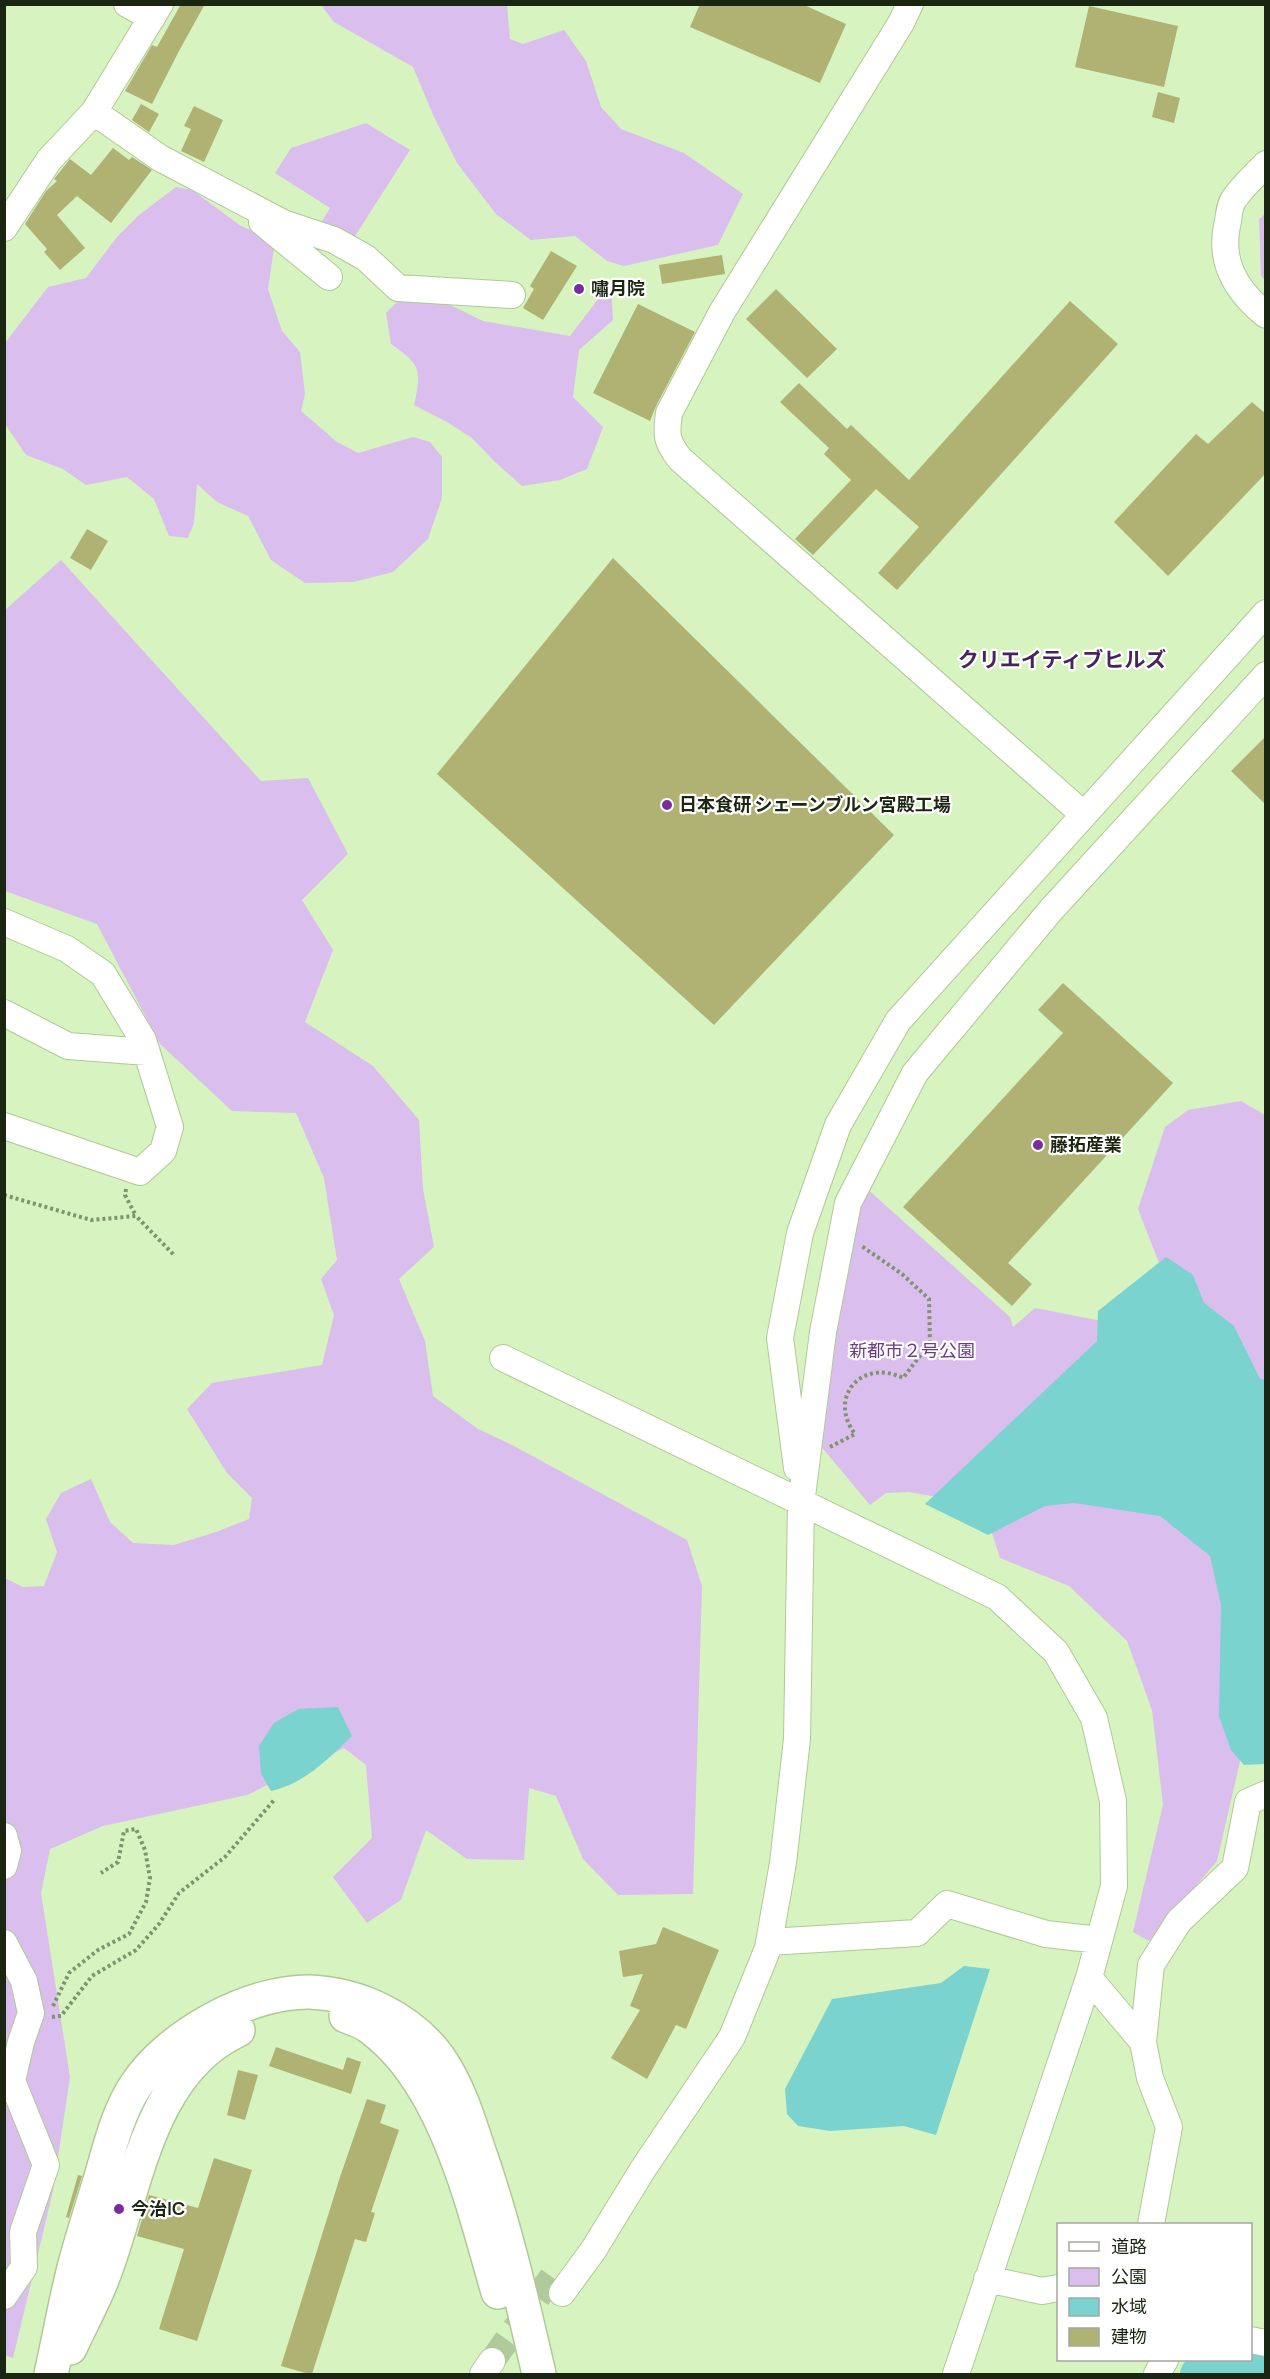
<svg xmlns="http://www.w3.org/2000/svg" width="1270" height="2379" viewBox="0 0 1270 2379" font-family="Manrope,'Noto Sans JP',sans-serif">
<rect width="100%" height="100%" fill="#d7f3bf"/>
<!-- green -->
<path fill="#dabeee" d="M321,5H507L510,39L523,44L564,30L586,61L601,107L621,129L684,153L743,194L718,245L624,266L607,261L575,236L531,240L496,214L457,163L434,117L413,67L334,22Z
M366,123L410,150L350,244L320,225L330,208L275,173L291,148Z
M176,187L192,190L241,226L275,241L268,289L282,331L300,352L305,394L301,411L337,442L358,453L413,437L430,442L442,457V498L428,539L393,572L353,582L305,583L271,560L248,516L217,502L197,484L194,523L188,538L169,536L154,499L127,477L86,485L63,469L26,455L5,424V343L48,287L86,278L117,237L139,215Z
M1265,214V280L1261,276L1259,219Z
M611,282L613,320L579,350L573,397L603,427L587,469L560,480L522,486L495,462L472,438L447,422L414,405C422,370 421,365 391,344L386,313L398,301L444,302L483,321L570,336Z
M61,560L261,781L308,778L348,854L302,900L333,950L305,1022L373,1066L419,1120L423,1189L434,1247L399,1279L425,1341L433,1396L478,1429L514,1446L687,1540L702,1586L693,1894L618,1895L583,1859L556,1796L529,1788L524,1860L467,1859L426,1830L401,1900L367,1923L333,1877L372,1838L366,1765L344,1748L247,1795L103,1826L50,1849L41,1893L70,2077L53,2191L13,2358L4,2355L5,1578L23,1587L44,1586L57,1552L46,1519L61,1493L91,1479L110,1522L133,1543L174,1545L216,1532L249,1519L252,1498L227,1473L187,1409L212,1383L322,1365L334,1315L321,1279L337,1260L324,1178L296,1113L232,1111L160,1044L97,924L5,891L4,611Z
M1241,1101L1265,1115V1428L1246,1543L1256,1692L1217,1861L1149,1941L1133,1932L1163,1805L1152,1710L1127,1641L1069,1586L1000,1558L983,1505L909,1492L886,1493L870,1505L809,1432L864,1186L1010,1317L1013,1327L1035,1308L1138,1328L1172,1296L1138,1209L1165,1127L1188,1110Z"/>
<!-- water -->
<path fill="#7ad3ce" d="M1166,1257L1193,1275L1204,1303L1234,1326L1260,1379L1265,1380V1764L1244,1765L1231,1750L1219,1716L1221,1605L1210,1556L1160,1516L1074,1503L1045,1506L988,1535L925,1504L1097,1341L1098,1311Z
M338,1707L352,1736C328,1759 304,1784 271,1791L261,1774L259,1746L274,1723L298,1709Z
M964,1966L990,1969L936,2135L904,2126L830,2131L798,2126L787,2114L785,2089L832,1999L941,1983Z"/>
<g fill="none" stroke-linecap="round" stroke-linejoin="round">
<!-- river -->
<path stroke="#7ad3ce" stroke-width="34" d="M1197,2374L1203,2371L1266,2368"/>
</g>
<!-- building -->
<path fill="#afb272" d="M181,4H205L179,51L152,104L125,91L152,45L157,47Z
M700,4H802L846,24L820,83L690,27Z
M1089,6L1178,26L1164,87L1075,67Z
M1158,92L1180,98L1174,123L1152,117Z
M141,104L159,114L149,132L132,120Z
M194,106L223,120L204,162L181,151L191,129L184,126Z
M113,148L129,160L132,157L152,170L111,223L77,196L57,215L85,248L60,270L44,252L47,249L25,224L46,191L57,181L54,179L70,159L91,175Z
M551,251L577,266L543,320L523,308L534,289L530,286Z
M722,255L725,274L662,284L659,265Z
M776,289L837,349L807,378L746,319Z
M1070,301L1118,344L897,590L878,573L919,527L876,489L813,555L795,539L851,480L824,454L829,448L780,402L799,383L847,429L851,425L909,480Z
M638,304L695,332L656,406L650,421L593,393Z
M1252,402L1266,414V473L1168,576L1114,522L1196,434L1208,444Z
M87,529L108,541L91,570L70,558Z
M613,558L894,835L714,1025L437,774Z
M1266,736V805L1231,771Z
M1063,983L1173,1083L1008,1263L1032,1284L1012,1306L903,1207L1063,1033L1038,1010Z
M663,1927L719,1950L686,2029L676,2025L647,2079L611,2058L640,2010L630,2006L643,1974L623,1977L619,1951L656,1944Z
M276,2047L343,2070L347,2057L361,2062L351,2094L269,2066Z
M238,2070L258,2075L245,2120L227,2115Z
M367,2099L386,2105L380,2123L399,2130L371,2212L375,2213L366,2242L355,2239L312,2374H309L281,2366L340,2177Z
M214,2158L252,2170L197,2341L159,2329L184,2249L137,2236L149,2195L198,2208Z
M78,2175L82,2176L69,2218L66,2217Z"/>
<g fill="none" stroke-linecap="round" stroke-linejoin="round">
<!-- minor-tunnel -->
<path stroke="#b1ca9c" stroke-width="26" stroke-dasharray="26 13" stroke-linecap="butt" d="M492,2361L552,2277"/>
<defs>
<path id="minor" d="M127,4L152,18
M910,4L901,23L722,312L669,413C666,435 666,441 680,459L1083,814
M94,112L160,158L283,223L334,240L366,258L398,288L512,295
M1266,164C1255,175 1243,186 1234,199C1230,204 1229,214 1228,221C1218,260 1235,290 1266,315
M262,222L329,277
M4,228L49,160L94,112L160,4
M4,922L67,949L103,974L143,1040L170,1127L163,1151L140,1172L4,1126
M4,1013L68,1046L147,1052
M503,1358L997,1597L1056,1652L1094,1718L1113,1801L1114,1886L1089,1978L956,2374
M797,1468L780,1338L800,1233L838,1125L898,1021L1266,613
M4,1836L8,1851L4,1866
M769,1942L917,1933L947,1904L1046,1934L1099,1940
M4,1943L24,1981L31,2013L21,2042L12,2081L46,2165L23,2232L24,2267L4,2296
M1089,1978L1143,2042
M1151,2224L1169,2127L1150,2078L1143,2042L1151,1965L1179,1921L1235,1868L1248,1802L1266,1794
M987,2279L1042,2291L1058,2288
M562,2293L594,2249L643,2169L732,2037L768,1948L783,1863L797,1739L801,1504L823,1332L848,1203L915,1073L1051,910L1266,675
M1250,2340L1266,2343
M483,2374L492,2361
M1157,2374L1165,2360"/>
<path id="highway" d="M346,2016C354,2019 364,2022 371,2028C446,2083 473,2207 498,2292
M70,2348C81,2324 94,2301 103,2277C136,2193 146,2073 238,2030
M51,2374C59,2339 65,2303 74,2268C82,2237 92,2207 101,2177C110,2146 118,2112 136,2085C170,2034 250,1991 310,1992C359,1994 410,2018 439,2058C459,2087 469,2121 480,2154C505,2226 522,2300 539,2374"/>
</defs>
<!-- minor casing -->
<use href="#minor" stroke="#aeca96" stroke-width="28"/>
<!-- highway casing -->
<use href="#highway" stroke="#aeca96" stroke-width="36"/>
<!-- path -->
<path stroke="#7f936e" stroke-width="4" stroke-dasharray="3 3" stroke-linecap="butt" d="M126,1189L125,1195L136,1216
M4,1195L91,1220L136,1216L174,1255
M830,1447L855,1434C827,1397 862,1358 903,1378L930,1343L929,1299L902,1274L860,1245
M53,2006L69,1973L98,1950L129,1934L146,1902L150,1878L145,1850L136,1829L124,1831L118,1862L101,1873
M52,2017L61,2016L92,1976L136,1950L159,1924L179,1893L225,1857L275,1799"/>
<!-- minor -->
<use href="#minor" stroke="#fff" stroke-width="26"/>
<!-- highway -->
<use href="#highway" stroke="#fff" stroke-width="33"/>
</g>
<!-- markers -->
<g fill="#772d9f" stroke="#fff" stroke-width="2">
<circle cx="579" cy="289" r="6"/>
<circle cx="667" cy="805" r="6"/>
<circle cx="1038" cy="1145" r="6"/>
<circle cx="119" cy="2209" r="6"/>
</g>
<g text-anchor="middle" stroke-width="4.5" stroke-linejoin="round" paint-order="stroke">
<!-- poi labels -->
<g font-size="18" font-weight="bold" fill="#1b2612" stroke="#fff" text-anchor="start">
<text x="591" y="295">嘯月院</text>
<text x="679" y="811">日本食研 シェーンブルン宮殿工場</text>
<text x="1050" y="1151">藤拓産業</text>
<text x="131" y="2215">今治IC</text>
</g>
<!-- park labels -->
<g font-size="18" fill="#683e82" stroke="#fff">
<text x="912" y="1357">新都市２号公園</text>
</g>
<!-- quarter labels -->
<g font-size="21" font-weight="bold" fill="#47255c" stroke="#fff">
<text x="1062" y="667">クリエイティブヒルズ</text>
</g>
</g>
<!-- border -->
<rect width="1270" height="2379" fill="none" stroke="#1b2612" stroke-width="12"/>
<!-- legend -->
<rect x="1057" y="2223" width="195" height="138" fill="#ffffff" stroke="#a4a8a0" stroke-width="1.5"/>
<rect x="1069" y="2242" width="30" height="9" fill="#ffffff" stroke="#a4a8a0" stroke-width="1.5"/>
<text x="1111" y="2253" font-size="18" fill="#1b2612">道路</text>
<rect x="1069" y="2268" width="30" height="18" fill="#dabeee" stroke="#a4a8a0" stroke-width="1.5"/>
<text x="1111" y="2283" font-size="18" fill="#1b2612">公園</text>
<rect x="1069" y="2298" width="30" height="18" fill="#7ad3ce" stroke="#a4a8a0" stroke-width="1.5"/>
<text x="1111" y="2313" font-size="18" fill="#1b2612">水域</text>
<rect x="1069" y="2328" width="30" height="18" fill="#afb272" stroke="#a4a8a0" stroke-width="1.5"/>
<text x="1111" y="2343" font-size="18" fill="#1b2612">建物</text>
</svg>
